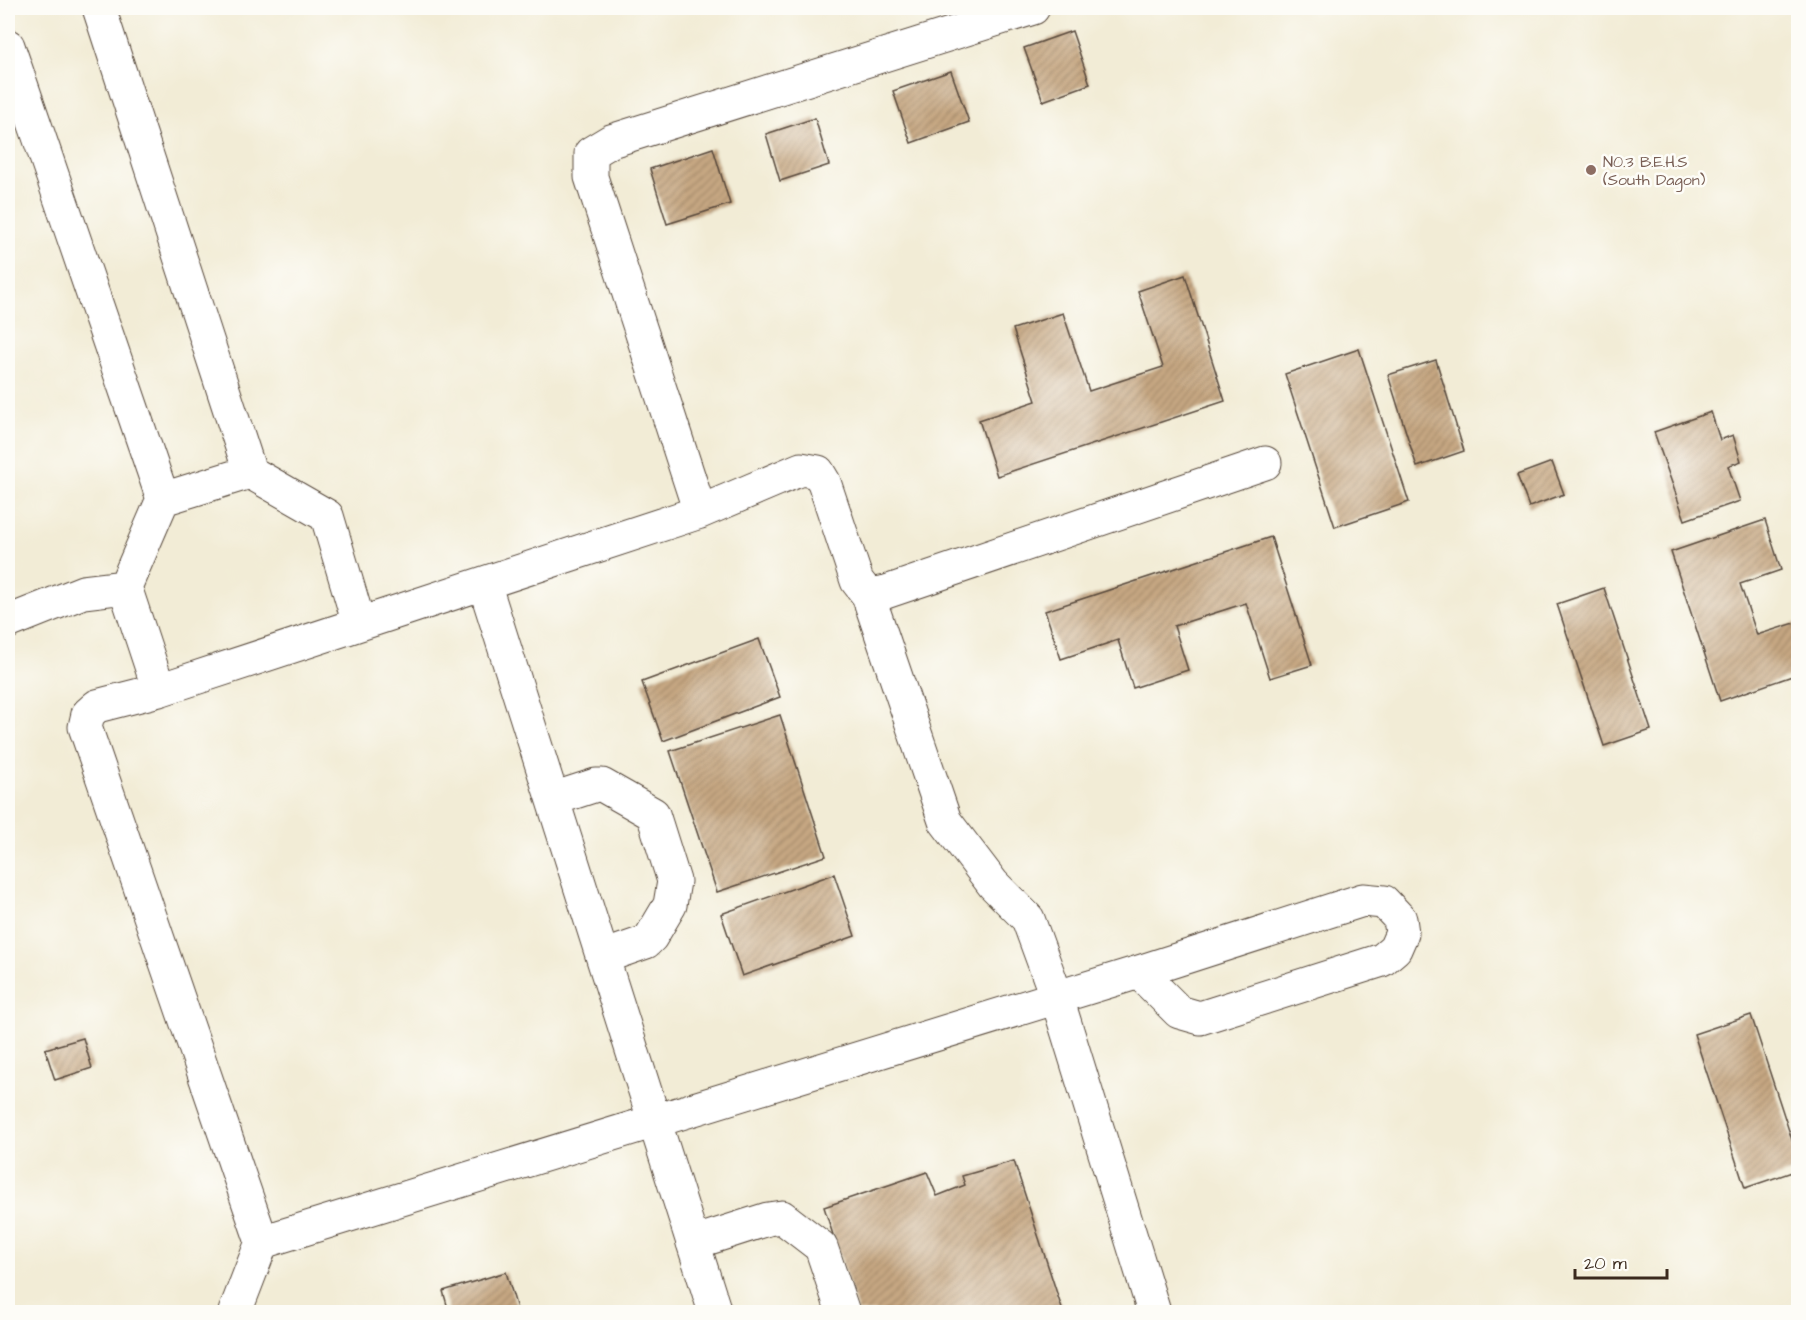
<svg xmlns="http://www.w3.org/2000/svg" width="1806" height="1320" viewBox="0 0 1806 1320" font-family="'Architects Daughter',sans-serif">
<defs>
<pattern id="building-hatch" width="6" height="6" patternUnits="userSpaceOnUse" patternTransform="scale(1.5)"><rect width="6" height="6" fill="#c6a782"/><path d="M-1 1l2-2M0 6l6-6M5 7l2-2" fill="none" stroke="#a2886a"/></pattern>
</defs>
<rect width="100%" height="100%" fill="#fdfcf7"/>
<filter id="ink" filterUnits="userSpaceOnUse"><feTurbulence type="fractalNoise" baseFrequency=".0167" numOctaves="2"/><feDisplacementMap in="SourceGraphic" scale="12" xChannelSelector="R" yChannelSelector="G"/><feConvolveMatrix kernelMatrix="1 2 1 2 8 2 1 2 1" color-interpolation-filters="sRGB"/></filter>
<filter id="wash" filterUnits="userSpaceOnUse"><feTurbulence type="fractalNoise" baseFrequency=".008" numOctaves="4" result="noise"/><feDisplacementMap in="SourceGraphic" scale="24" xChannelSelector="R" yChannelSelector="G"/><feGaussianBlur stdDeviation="1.35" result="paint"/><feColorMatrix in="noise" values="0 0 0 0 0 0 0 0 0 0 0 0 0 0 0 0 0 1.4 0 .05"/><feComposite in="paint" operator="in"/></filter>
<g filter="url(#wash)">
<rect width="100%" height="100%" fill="#f2ecd6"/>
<g id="blocks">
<!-- building -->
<path fill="url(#building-hatch)" d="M1072,31L1090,84L1043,101L1024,48Z
M951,71L969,122L911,143L893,91Z
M815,118L829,165L780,181L766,134Z
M713,148L730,204L667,224L650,169Z
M1185,275L1225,401L997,476L979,420L1036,401L1013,329L1063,313L1089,391L1163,367L1138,291Z
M1359,349L1409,502L1335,527L1285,374Z
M1436,360L1464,451L1417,467L1388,375Z
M1711,412L1720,440L1733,435L1741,461L1728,466L1740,501L1685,520L1654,432Z
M1552,462L1564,494L1529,507L1517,475Z
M1765,520L1781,570L1740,584L1757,635L1798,622V674L1720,701L1671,552Z
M1271,537L1312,665L1270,678L1246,603L1174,626L1188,670L1133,688L1118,640L1061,659L1045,611Z
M1604,588L1651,730L1604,746L1557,604Z
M759,639L780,697L663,741L642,682Z
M780,715L826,856L717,892L670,751Z
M834,874L855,936L742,976L721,914Z
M1751,1015L1798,1158V1170L1745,1188L1694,1034Z
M83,1038L92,1068L55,1080L45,1049Z
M1014,1161L1063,1312H858L824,1207L927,1172L937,1196L965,1185L962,1176Z
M506,1272L518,1312H449L443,1291Z"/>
</g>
</g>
<g filter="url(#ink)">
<use href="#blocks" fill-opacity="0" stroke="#56473a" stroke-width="1.5"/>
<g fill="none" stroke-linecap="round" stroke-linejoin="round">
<defs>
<path id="minor" d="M99,8L250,472
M8,46L163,499
M700,512L591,177V153L611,141L1033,8
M484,583L715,1312
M868,595L945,821L993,884L1028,919L1057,998L1154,1312
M8,622L83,592L125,587
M159,690L125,587L163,499L250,472L327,516L359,624
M553,799L596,785H602L653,814L674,881L670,905L651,937L646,942L603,957
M262,1242L1139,972L1363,900L1384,902L1400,919L1402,933L1395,949L1382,960L1200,1018L1179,1012L1139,972
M693,1243L768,1219L782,1217L821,1247L843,1312
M235,1312L262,1242L85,727L88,714L97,706L159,690L700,512L801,469L818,472L824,482L857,581L868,595L886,592L1265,463"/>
</defs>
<!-- minor casing -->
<use href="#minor" stroke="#56473a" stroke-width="35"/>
<!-- minor -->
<use href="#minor" stroke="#fff" stroke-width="33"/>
</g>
</g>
<!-- markers -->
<circle fill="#8d6e63" stroke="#fdfcf7" stroke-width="2" cx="1591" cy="170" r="6"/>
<g text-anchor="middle" stroke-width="5" stroke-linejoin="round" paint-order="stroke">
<!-- education labels -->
<g font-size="16" fill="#785e54" stroke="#fdfcf7" text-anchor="start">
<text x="1603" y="167">N0.3 B.E.H.S<tspan x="1603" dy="18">(South Dagon)</tspan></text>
</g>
</g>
<!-- margin -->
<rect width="1806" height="1320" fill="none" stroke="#fdfcf7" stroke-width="30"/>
<!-- scale -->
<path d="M1575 1269v9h92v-9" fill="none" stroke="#3b2a1e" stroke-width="3"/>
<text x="1584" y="1269" font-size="18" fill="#3b2a1e" stroke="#fdfcf7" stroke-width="4.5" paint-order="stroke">20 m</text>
</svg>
